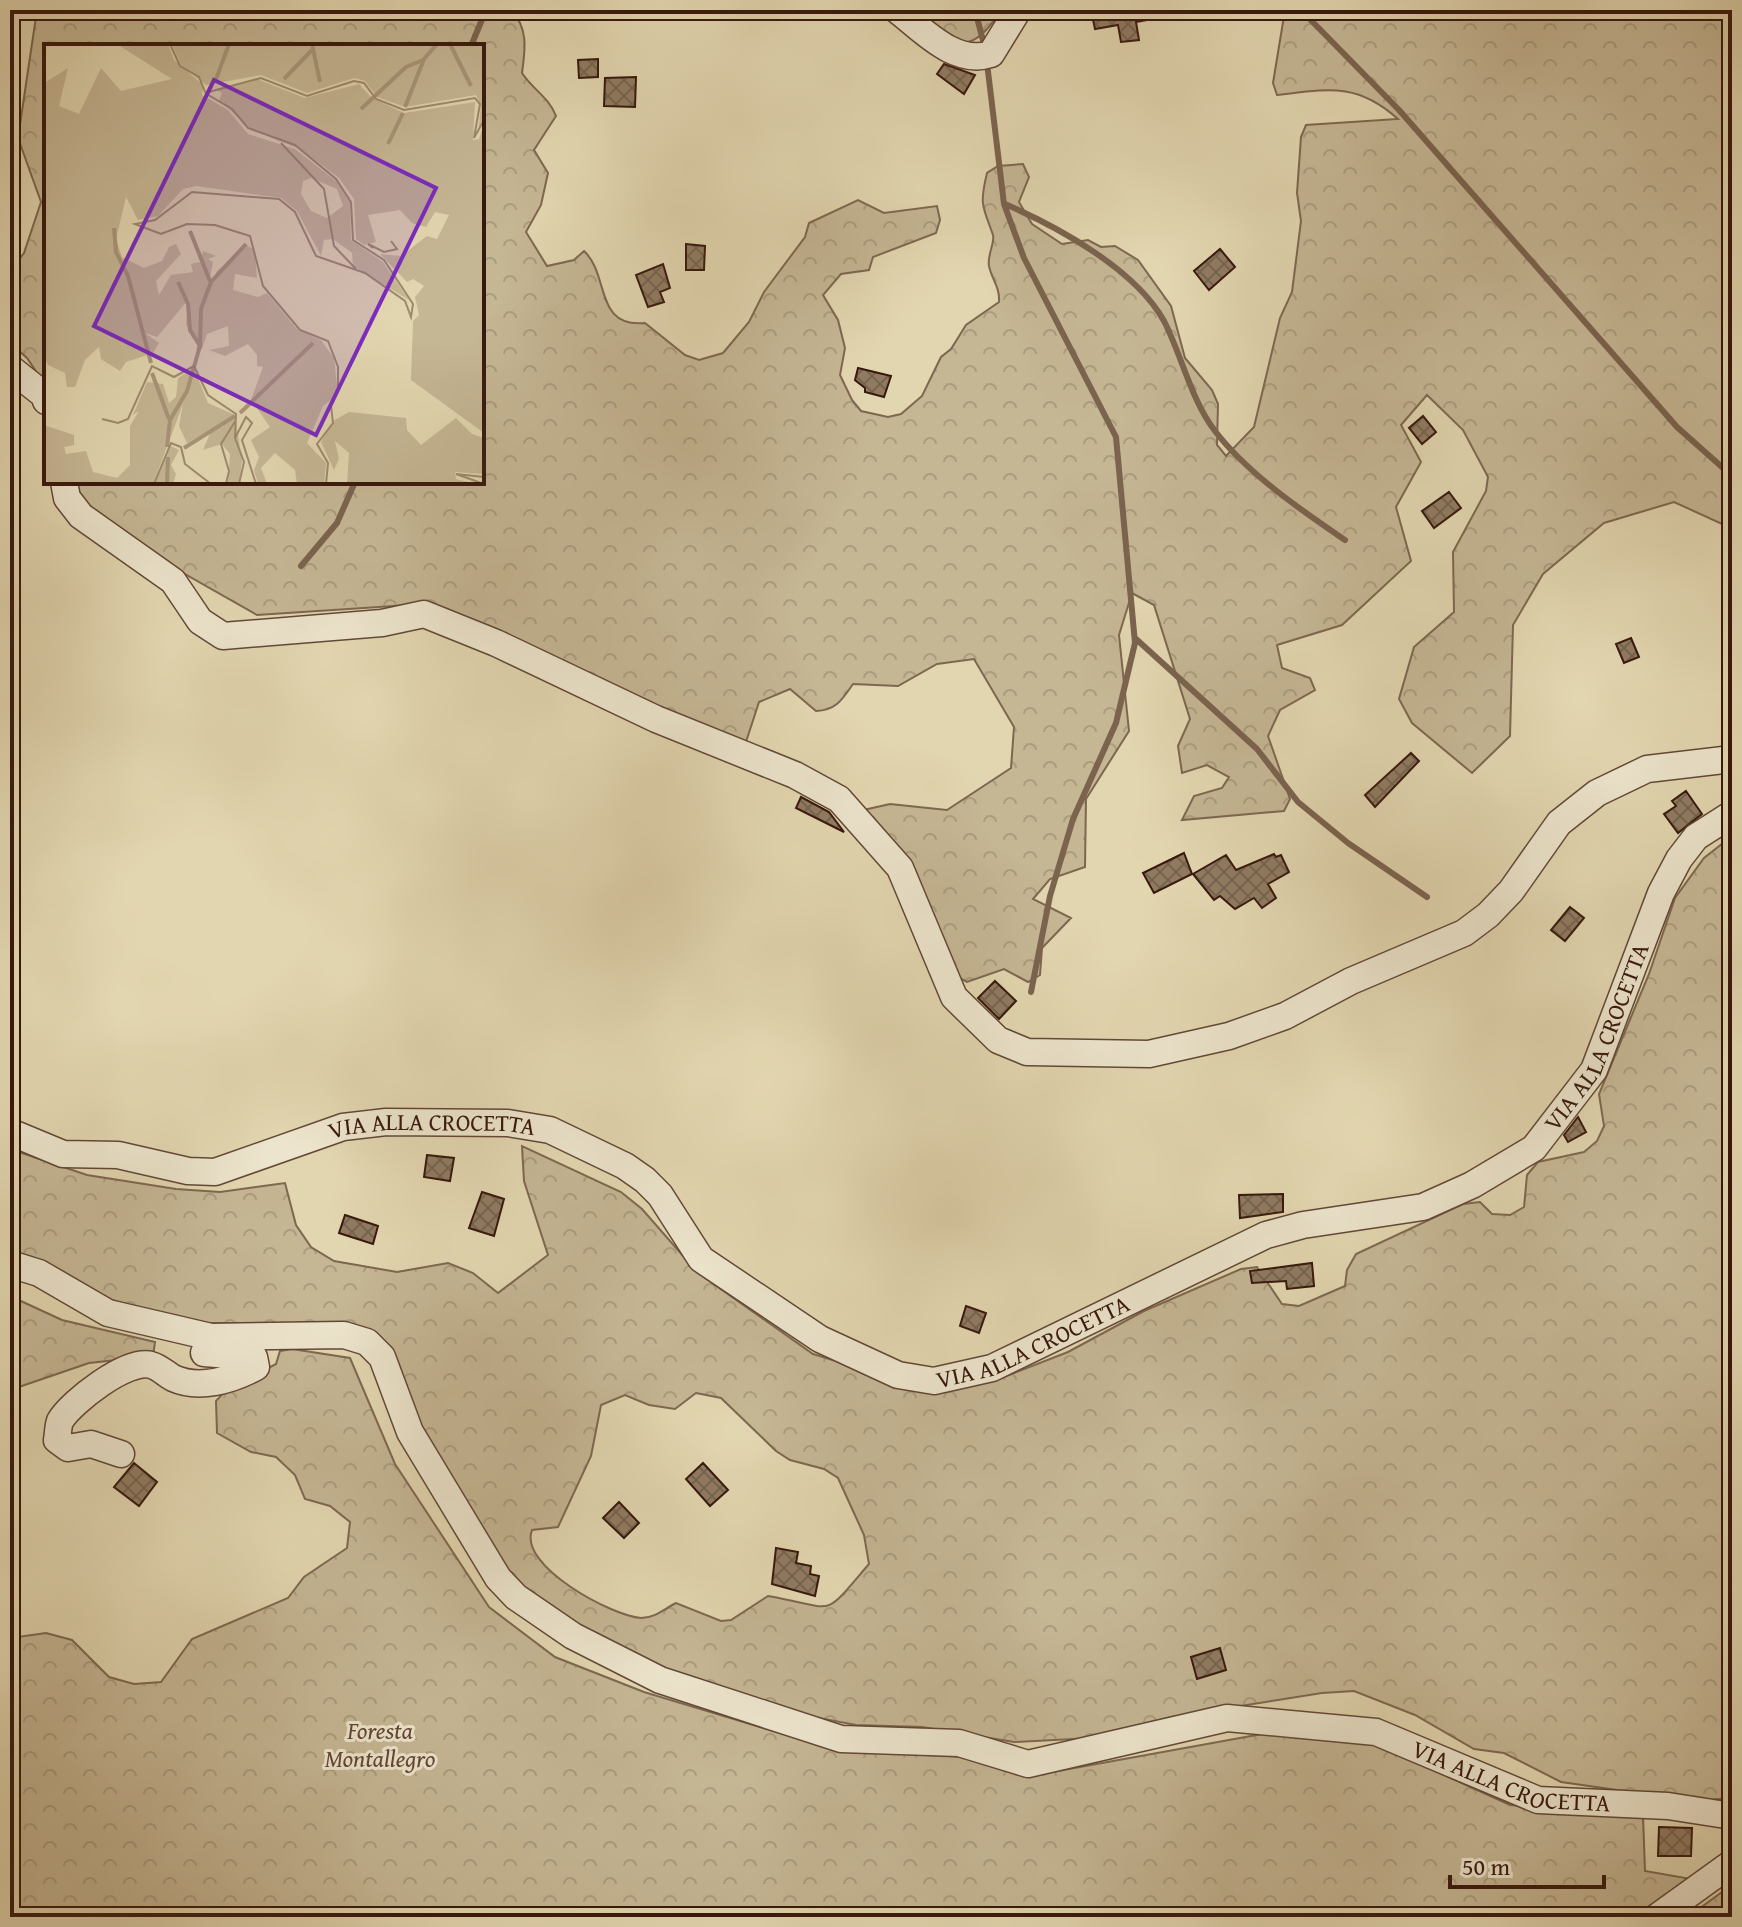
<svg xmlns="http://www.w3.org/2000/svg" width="1742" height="1927" viewBox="0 0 1742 1927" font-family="'Gentium Book Plus',serif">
<defs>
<pattern id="forest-crowns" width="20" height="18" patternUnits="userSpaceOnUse" patternTransform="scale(2)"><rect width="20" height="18" fill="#c5b694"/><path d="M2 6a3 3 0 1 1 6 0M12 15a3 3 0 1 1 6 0" fill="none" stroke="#aa9c7e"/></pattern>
<pattern id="building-cross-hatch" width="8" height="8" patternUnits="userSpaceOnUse" patternTransform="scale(2)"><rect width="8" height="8" fill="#907b62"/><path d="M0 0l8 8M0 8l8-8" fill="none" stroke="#76644f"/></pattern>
</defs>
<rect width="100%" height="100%" fill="#e2d6b0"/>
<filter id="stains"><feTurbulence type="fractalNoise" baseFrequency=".0025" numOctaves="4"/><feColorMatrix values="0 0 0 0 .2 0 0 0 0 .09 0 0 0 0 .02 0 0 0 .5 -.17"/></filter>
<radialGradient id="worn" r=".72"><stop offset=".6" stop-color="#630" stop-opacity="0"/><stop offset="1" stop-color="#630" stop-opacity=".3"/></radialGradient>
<!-- forest -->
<path fill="url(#forest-crowns)" stroke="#7e6750" stroke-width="2" fill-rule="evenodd" d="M37,10H511C529,29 525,50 522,73C533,90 548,96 556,116L534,150L548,173L541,205L526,232L547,266L574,260L584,251C610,275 594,328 645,323L685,355L699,360L723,353L749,322L764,292L805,237L809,223L858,200L884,213L937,206L940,220L936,233L873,257L869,270L841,274L823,295L838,320L845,348L840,375L852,400L861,411L888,417L901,414L922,396L941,357L951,349L966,325L999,302C1000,287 992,280 989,266C987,255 995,243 993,235C983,206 979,206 987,173L998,166L1023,164L1029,177L1019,202L1032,224L1062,244L1088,240L1101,247L1115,246L1138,260L1171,306L1185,358L1212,390L1218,404L1217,445L1226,456L1254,427L1280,318L1292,292L1301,221L1297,193L1301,137L1306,125L1398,119C1357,82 1328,89 1277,95L1273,83L1285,10H1732V523L1722,524L1674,502L1604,523L1543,574L1513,625L1510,736L1472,773L1412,723L1399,699L1414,647L1454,612L1453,552L1486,491L1488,477L1463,430L1427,395L1401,425L1421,462L1396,507L1411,561L1342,625L1277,645L1282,668L1310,678L1315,690L1280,710L1268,736L1290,799L1284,811L1182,820L1194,796L1222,788L1229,777L1207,765L1182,773L1178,746L1190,719L1154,605L1132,593L1119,635L1129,731L1086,799L1085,867L1050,879L1033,899L1071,918L1042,948L1040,975L1028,982L1004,969L967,982L956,976L859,811L890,804L947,810L1011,768L1014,727L974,659L937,664L898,686L853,684C842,700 836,710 816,711L790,689L759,702L745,745L409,605L257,615L125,540L85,507L70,482H482V46H46V386L27,358L10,343V271L24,253L41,202L18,138Z
M909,10H1001C966,65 954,39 909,10Z
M1732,836V1798L1694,1801L1561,1782L1504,1753L1474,1749L1415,1715L1354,1691L1322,1693L1171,1717L1093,1738L1014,1742L922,1727L856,1725L761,1707L653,1669L515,1586L423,1436L398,1362L383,1341L336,1323H203L146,1310L106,1298L32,1257L10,1250V1149L87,1175L176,1189L220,1192L285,1183L296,1225L311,1247L334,1261L397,1272L448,1263L473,1273L498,1293L548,1255L524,1181L522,1146L621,1192L642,1209L698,1273L813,1354L933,1390H952L996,1380L1068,1352L1144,1311L1241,1269L1257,1267L1282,1304L1299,1306L1345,1286L1347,1270L1356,1254L1463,1204L1480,1202L1492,1214L1510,1215L1524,1207L1527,1175L1538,1162L1584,1152L1597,1141L1604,1126L1599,1094L1649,974L1675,898L1704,858ZM696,1393L721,1398L776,1451L790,1460L824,1469L838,1478L864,1535L869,1564C820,1621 838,1608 768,1596L731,1620L721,1621L676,1603C664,1609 655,1618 641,1618C612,1616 518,1566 532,1530L558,1527L591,1456L601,1405L625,1395L649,1405L675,1409Z
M10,1296L62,1320L155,1342L153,1356L89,1363L10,1390Z
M292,1349L350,1358L395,1464L489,1607L555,1657L644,1692L836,1750L964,1757L1025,1777L1262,1734L1352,1733L1510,1805L1643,1816L1645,1871L1697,1880L1651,1917H10V1638L46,1633L72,1640L109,1677L134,1684L161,1682L192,1639L288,1598L304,1577L347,1548L350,1522L330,1506L305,1499L295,1475L276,1457L251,1452L217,1433L216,1401L225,1391L276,1364L280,1351Z
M1732,1885V1917H1688L1730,1886Z"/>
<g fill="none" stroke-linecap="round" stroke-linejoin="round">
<!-- stream -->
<path stroke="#7b634e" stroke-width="6" d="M975,10L985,48
M1301,10L1399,110L1677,427L1732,476
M471,46L486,10
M987,63L1004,204L1024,258L1116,437L1135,643L1116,723L1073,819L1050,896L1031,992
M1005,204C1058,227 1135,269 1164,321C1182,356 1191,400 1215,431C1248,474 1301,510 1345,540
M301,566L337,523L355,482
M1135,638L1257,749L1298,802L1348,843L1427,897"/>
</g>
<!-- building -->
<path fill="url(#building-cross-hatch)" stroke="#37180d" stroke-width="2" d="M1091,10H1152L1153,19L1136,22L1139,40L1121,42L1118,25L1095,29Z
M598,59V77L579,78L578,60Z
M944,64L975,75L964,94L937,74Z
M636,77L635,107L604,106L605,78Z
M686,244L705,246L704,270H686Z
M1220,249L1235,267L1209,290L1194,271Z
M663,264L670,288L660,292L664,302L648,307L636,275Z
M858,368L891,376L884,397L865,392V388L855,380Z
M1423,416L1436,432L1422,444L1409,428Z
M1449,492L1461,508L1434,528L1422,511Z
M1631,638L1639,657L1624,663L1616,644Z
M1411,753L1419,761L1375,807L1365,795Z
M1686,791L1702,814L1678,833L1664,814L1676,806L1672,801Z
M801,797L829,812L844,832L796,808Z
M1184,853L1192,874L1154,893L1143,873Z
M1274,854L1276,857L1281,855L1289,872L1268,884L1276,898L1262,908L1254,898L1235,909L1220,896L1214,900L1193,874L1226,855L1236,870Z
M1570,907L1584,918L1565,941L1551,930Z
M995,981L1016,1001L999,1019L978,998Z
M1578,1117L1586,1132L1568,1142L1564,1135Z
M427,1155L454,1158L450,1181L424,1177Z
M482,1192L504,1199L494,1236L469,1228Z
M1283,1194V1212L1240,1218L1239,1195Z
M345,1215L378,1226L373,1244L339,1233Z
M1312,1263L1314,1286L1287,1289L1286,1281L1252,1283L1250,1271Z
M966,1306L986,1313L979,1333L960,1326Z
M134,1463L157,1482L139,1506L114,1487Z
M703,1463L728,1490L710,1506L686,1479Z
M619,1502L639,1523L624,1538L603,1518Z
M776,1548L798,1552L796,1563L811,1566L810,1574L819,1576L815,1596L772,1584Z
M1220,1648L1226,1670L1197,1679L1191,1657Z
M1659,1827L1692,1828L1691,1856H1658Z"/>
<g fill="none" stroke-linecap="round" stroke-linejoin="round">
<defs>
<g id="minor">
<path d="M897,10C923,30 955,66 991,54L1018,10"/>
<path d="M10,368L44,395L46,401"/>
<path d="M64,482L67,498L81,516L173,581L200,621L223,636L382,623L424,614L496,643L656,719L795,775L839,799L900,868L954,997L998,1040L1027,1052L1149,1054L1229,1036L1285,1016L1351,981L1464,933L1488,915L1511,891L1559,823L1597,793L1647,769L1732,759"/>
<path id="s1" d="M10,1132L63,1154L118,1155L188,1171L215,1172L343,1127L386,1122L508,1123L550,1130L625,1166L645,1180L660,1195L701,1259L820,1339L898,1375L934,1381L992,1368L1266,1235L1303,1225L1423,1207L1472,1185L1534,1148L1594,1070L1661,893L1679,859L1696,837L1732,814"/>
<path id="s2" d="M10,1264L39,1273L108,1313L211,1337L344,1335L367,1342L382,1357L410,1432L498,1578L516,1597L573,1636L660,1680L841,1739L959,1743L1028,1764L1227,1718L1376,1732L1538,1800L1668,1806L1732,1816"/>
<path d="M121,1454L91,1444L68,1448L57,1440C58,1435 58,1426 60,1421C71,1402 128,1358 151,1365C159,1367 166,1374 173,1378C199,1390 232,1380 256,1367L254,1357L204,1353"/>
<path d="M1657,1917L1732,1863"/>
</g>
</defs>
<!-- minor casing -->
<use href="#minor" stroke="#624836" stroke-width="29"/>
<!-- minor -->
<use href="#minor" stroke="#ece4cc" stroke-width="26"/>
</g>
<g text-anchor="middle" stroke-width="6" stroke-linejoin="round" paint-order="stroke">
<!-- street labels -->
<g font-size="24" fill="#37180d" stroke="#ece4cc">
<text dy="8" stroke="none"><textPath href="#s1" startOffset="1804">VIA ALLA CROCETTA</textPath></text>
<text dy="8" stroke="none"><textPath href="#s1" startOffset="436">VIA ALLA CROCETTA</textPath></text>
<text dy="8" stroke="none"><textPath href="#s1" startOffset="1132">VIA ALLA CROCETTA</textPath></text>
<text dy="8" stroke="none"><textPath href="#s2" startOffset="1716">VIA ALLA CROCETTA</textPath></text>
</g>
<!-- park labels -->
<g font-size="24" font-style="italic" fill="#624736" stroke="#ece4cc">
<text x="380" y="1739">Foresta<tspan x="380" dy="28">Montallegro</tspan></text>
</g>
</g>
<!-- overview -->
<g transform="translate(44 44)">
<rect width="440" height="440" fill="#e2d6b0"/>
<path d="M51,0H124L130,16L159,41L158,51L184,66L204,90L251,105L292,137L306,158L307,196L339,218L365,256L309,222L308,209L289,195L280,196L277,212L253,167L237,154L152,142L139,145L114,172L94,176L82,153L72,195L78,213L100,224L118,217L125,203L132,200L137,210L112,237L115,251L127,231L149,228L147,220L156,218L159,207L172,212L164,215L169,218L164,244L173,227L202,201L211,206L213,234L191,230L189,246L214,253L223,249L253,285L277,296L290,314L294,350L279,362L263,399L282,419L280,440H253L251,426L231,409L217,424L223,440H214L210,426L215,413L207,396L226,383L207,356L219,323L213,322V311L204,300L181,312L165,306L185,302L184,282L163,290L158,305L152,306L154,298L142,281L144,256L113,293L101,289L115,299L109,309L82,318L76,327L57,315L55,303L41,316L31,343H23L21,329L4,321L0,313V39L24,24L15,62L35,70L57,24L77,47L128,35L76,2ZM267,134L293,145L299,162L283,174L267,167L257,150L259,137ZM128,0H440V71L434,90L437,61L432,51L361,63L333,53L321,37L310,34L263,49L217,31L162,41L137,21ZM213,35L261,54L315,40L328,54L360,69L431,58L429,96L435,95L440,79V389L367,336L369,277L375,271L371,253L380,242L369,235L363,238L336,210L357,212L383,192L393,195L405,171L391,168L382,183L368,179L356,166L324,171L332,198L320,201L312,195L310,155L295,134L258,106L207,85L175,56L178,49L172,45ZM150,324L164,359L191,371L198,416L195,440H184L186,410L178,400L159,406L168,385L143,399L135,382L139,360L109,440H5L0,434V381L30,391V401L20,403L22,410L42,407L49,428L73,434L86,421V382L95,367L89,371L103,338L119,340L125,359L132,353L134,334ZM305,368L362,374L363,386L377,401L412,374L428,390L440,394V430L411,428L412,435L431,440H303L305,409L291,397L295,415L290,426L277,398L289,377ZM127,402L135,406L127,421L132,430L129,440H111Z" fill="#c5b694" fill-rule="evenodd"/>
<path fill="none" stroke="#a89579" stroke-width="4" d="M268,0L276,38M406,0L427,42M240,35L268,6M171,38L185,0M361,63L380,15L393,0M317,65L362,23L379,16M344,100L359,69M70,184L72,208L84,232L107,319M146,187L166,237M134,238L144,260L146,286L156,302M108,329L125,375M196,369L269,299M123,403L126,376L143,347L156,302L157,265L167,238L202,200M140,404L191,372M123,440L124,413"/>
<path fill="none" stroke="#9e8a6f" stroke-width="2" d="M126,0L136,22L155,33L161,48M161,49L188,65L204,84L251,101L292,135L307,158L309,196L340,216L369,260L367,273L361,257L321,229L272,212L251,168L235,155L148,148L111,176L91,180L117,190L143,180L171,181L206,192L219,242L256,286L284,297L294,323V346L287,362L289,379L273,400L284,419L282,440M161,49L217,34L263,52L310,37L320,39L332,55L360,66L431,54L436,60L430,94L440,76M237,99L280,145L290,202L312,225M329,204L324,200L340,208L353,205L347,197M58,375L74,379L84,375L108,322L130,333L150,322L164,351L192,370L191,394M110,440L127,399L137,403L141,420L167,440M182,440L185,427L177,400L192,376M195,440L200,418L191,394L202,373L208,379L198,396L212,440M440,440L412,430L440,433"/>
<path fill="#7b2cbf" fill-opacity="0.15" stroke="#7b2cbf" stroke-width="4" d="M170,36L392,144L272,391L50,282Z"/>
<rect width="440" height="440" fill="none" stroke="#37180d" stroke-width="4"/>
</g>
<!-- margin -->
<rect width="1742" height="1927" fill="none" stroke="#e2d6b0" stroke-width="40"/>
<rect x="12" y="12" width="1718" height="1903" fill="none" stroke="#37180d" stroke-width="4"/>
<rect x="20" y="20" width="1702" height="1887" fill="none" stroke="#37180d" stroke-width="2"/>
<!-- scale -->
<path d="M1450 1875v12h154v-12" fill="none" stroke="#37180d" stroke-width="4"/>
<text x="1462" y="1875" font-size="24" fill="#37180d" stroke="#ece4cc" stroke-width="6" paint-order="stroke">50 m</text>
<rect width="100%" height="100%" filter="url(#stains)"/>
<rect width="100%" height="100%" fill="url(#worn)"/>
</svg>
